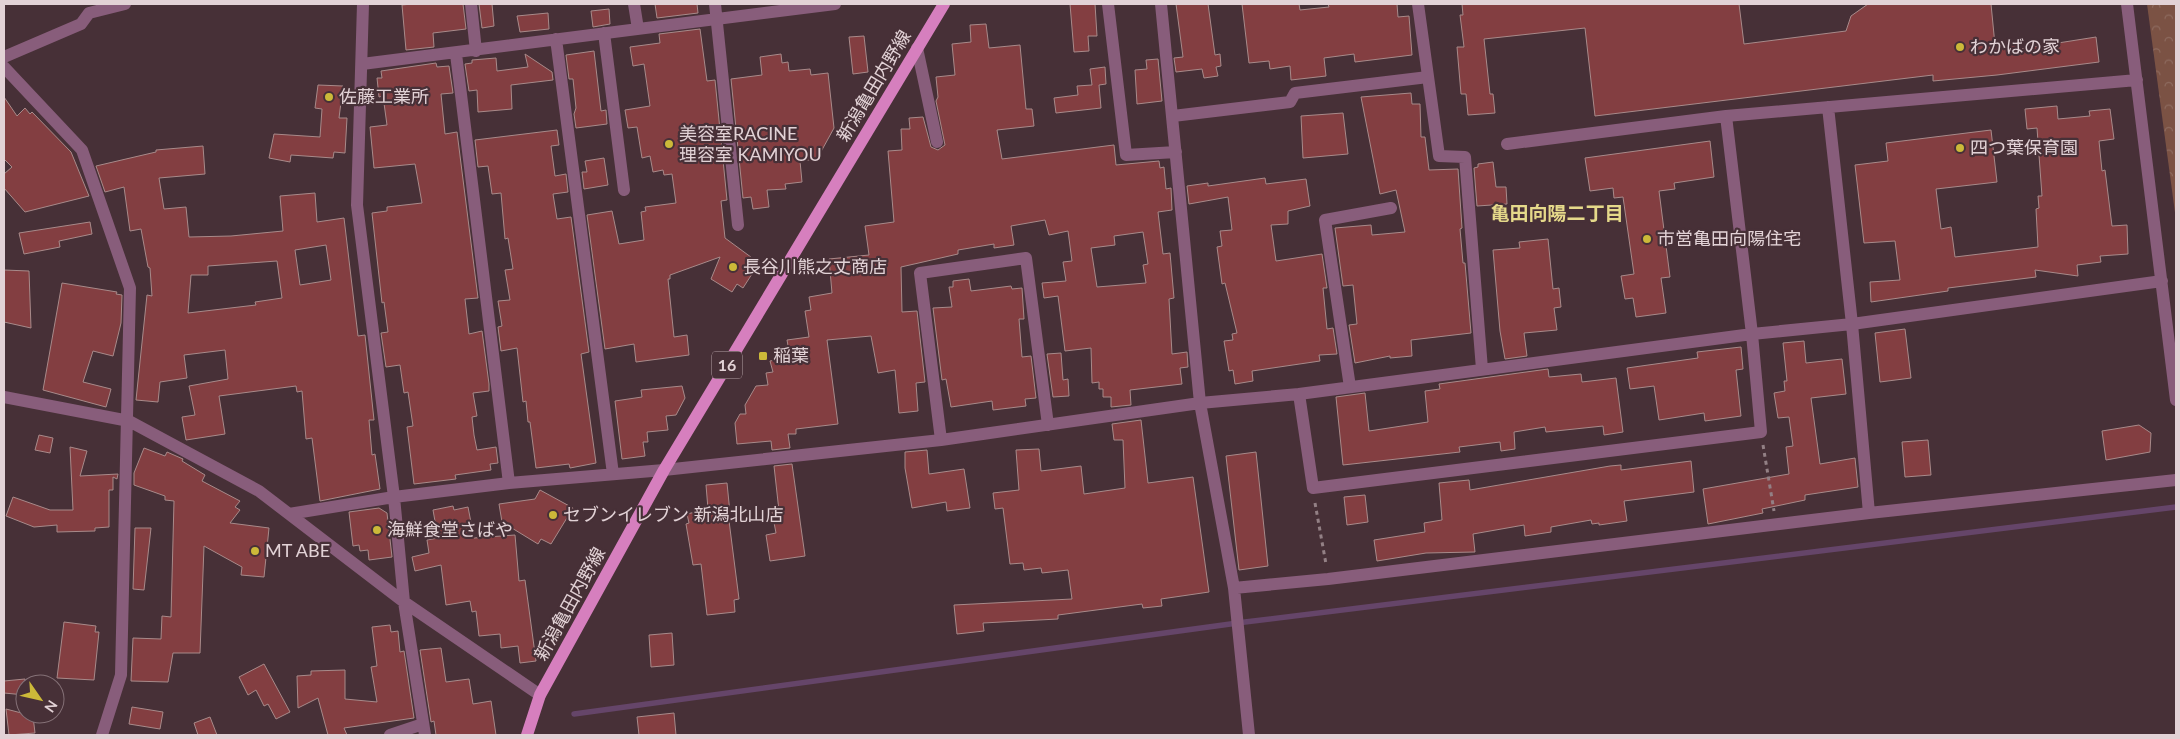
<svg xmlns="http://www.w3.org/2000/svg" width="2180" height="739" viewBox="0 0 2180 739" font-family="Lato,'Noto Sans JP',sans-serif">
<defs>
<pattern id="park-crowns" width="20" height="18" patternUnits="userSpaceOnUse" patternTransform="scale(1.25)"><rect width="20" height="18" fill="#7b5244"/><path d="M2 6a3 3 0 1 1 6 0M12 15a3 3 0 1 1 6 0" fill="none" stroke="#8d6a5e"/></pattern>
</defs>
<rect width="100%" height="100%" fill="#473037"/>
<!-- park -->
<path fill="url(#park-crowns)" d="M2147,4H2176V220Z"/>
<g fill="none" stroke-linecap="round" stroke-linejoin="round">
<!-- stream -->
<path stroke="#654569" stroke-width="5.5" d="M574,714L1245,622L2176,507"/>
</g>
<!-- building -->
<path fill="#833e41" stroke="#a88a8a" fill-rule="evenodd" d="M412,4H463L466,29L433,33L434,47L406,50L402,5Z
M479,4H492L494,26L482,28Z
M655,4H697L698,13L657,18Z
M1070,4H1095L1097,36H1088L1089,51L1074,52Z
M1176,4H1208L1215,55L1220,54L1221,66L1216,67L1218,76L1204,78L1202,69L1176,72L1174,58L1183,57Z
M1242,4H1299L1300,10L1329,7L1328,4H1397L1398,17L1409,16L1412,55L1355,62L1354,54L1324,58L1326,76L1291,80L1290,66L1270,69L1269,61L1249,63Z
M1462,4H1739L1744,44L1846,31L1851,16L1868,4H1991L1995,45L2019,42L2020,49L2096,37L2099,62L1997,75L1933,81V75L1595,116L1585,28L1484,39L1490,94H1493L1495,113L1468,115L1466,94H1461L1457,47H1464L1460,15H1463Z
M609,9L610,24L593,27L591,11Z
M548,13L549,29L520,32L517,16Z
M986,24L989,48L1020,45L1026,109H1032L1034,126L997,130L1002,159L1114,145L1116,165L1159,161L1160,168L1164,167L1166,189L1171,188L1172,210L1158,212L1163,254L1170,253L1174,298L1169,299L1172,354L1187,352L1188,367L1180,368L1182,384L1130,390L1131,405L1111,407V397H1103V389H1099V382L1092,383L1091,348L1065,351L1058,296L1044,298L1042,283L1066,281L1063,262L1072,261L1068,231L1049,235L1045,220L1011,226L1014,245L994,248V244L958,250V254L901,267L902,312L917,311L925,382L916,383L918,411L899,413L895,370L878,373L871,336L827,340L838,424L796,429V434H788L790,448L772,450L771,441L737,444L735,423L740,414H746L745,405L756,386L768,385L766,373L773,372L770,361L790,357L787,340L809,337L805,311L811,310L809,297L832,293L829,259L869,255L865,226L894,222L888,151L902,150L901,129H910L909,118L923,117L931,147L938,150L945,145L936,101L938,97L936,77L955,75L952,44L971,42L970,25ZM1143,232L1148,264L1143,265L1146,283L1097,287L1091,248L1115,245L1114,236Z
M700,29L707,81L715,80L727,200L721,201L725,238L759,263L743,288L737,284L732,292L711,279L720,257L670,275V279H668L674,337L687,335L689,355L636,362L634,344L605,349L587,215L612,211L619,244L644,240L641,212L646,211L645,207L676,203L672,174L664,175L663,170L653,172L650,156L642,158L637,127L628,128L625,110L650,106L644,64L633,66L630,47L660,43L659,34Z
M864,36L868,72L853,74L849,37Z
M594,51L601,111L606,110L607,124L576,128L574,114L576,108L573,79H569L566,55Z
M525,54L552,72L553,80L511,85L512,109L478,112L477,90L469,91L465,64L472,63V60L496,58L497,71L528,67Z
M781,54L782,63L788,62L789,71L810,69L811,75L828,73L834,128L817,159L800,161L802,182L785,184L786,189L767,190L769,207L753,209L751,197L743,198L731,79L762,75L760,57Z
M1158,59L1162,101L1137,104L1135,70L1147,69L1146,60Z
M436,63L437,67L449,66L453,93L441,94L445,134L457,132L478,298L465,299L469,334L482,331L489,384V391L473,393L477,416L472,417L474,435L477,450L496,447L498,463L490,464L491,470L455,475L456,479L414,484L407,427L413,426L408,392L404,393L400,365L386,367L381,333L388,332L384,302L382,303L372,213L387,211V207L422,203L415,164L374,168L370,127L387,125L383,96L379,97L377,78H382L381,71Z
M1105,67L1106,84L1099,85L1101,108L1056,113L1054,98L1078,95L1077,86L1092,85L1090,69Z
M318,85L343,86L339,118H347L345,153L334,152L333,158L291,155L290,162L269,158L274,134L320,137L322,109L315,108Z
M1411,93L1412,104H1420L1421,137H1425L1429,170L1458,169L1462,228L1460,229L1463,263H1465L1471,333L1411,340L1412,356L1390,358V356L1355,363L1349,325L1357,324L1353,285L1343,286L1335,228L1371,225L1372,235L1405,232L1396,190L1380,194L1361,97Z
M4,97L17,116L25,108L30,114L32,112L71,152L89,196L25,212L4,188V174L12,167L4,159Z
M2057,106L2058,119L2090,116L2089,111L2110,109L2114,139L2099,141L2102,171L2105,170L2112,226L2127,225L2128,254L2100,256L2101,262L2077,265L2078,276L2035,270L2036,277L1948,288V291L1871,302L1870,282L1900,280L1895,241L1864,243L1855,165L1888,161L1886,143L1991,130L1997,182L1936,189L1941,229L1951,227L1955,257L2038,247L2036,209L2039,208L2038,196H2042L2037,128L2027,129L2025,109Z
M1343,113L1348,154L1303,158L1301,116Z
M557,130L559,145L551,146L555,176L566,174L568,192L553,194L557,219L571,217L589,352L581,354L596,463L570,468L569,464L536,468L530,422H528L526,401L523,402L517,348L501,351L498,327L502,326L498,301L510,300L505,270L513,269L508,238L505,239L501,193L492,194L488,166L478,167L475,140Z
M1710,141L1714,177L1674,183L1675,189L1659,191L1670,277L1661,278L1666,313L1636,317L1633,298L1625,299L1621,276L1634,274L1623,197L1614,198L1613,188L1590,191L1585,158Z
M203,146L205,174L159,178L164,209L186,207L189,237L231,236L283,231L280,196L315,193L317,222L344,218L358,336L365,335L374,420H369L372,455L375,454L380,489L320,501L312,438L306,439L302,391L297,392L296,386L219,396L225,434L186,440L182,417L195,415L189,386L228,379L225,350L184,355L187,378L160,382L158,402L136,400L147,295L152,296L150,268L148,267L141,229L130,231L124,187L105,192L96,166L156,152V150ZM326,245L331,280L300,285L295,250ZM277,261L282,298L255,302L256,305L188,313L191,275H208V266Z
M604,158L608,185L584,189L582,172H587L585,161Z
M1493,162L1496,187H1506L1507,204L1477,206L1474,168L1478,167V164Z
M1265,178L1266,184L1306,179L1310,206L1288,211V224L1271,225L1276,261L1322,254L1327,288H1323L1327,329L1333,328L1337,354L1319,355L1320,361L1252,371L1253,381L1235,384L1233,370L1229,371L1224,341L1233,340L1232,334L1237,333L1225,283L1222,284L1217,247L1222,246L1220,231L1232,230L1228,197L1189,204L1187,186L1208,183V186Z
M90,222L92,234L59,241L60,247L24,254L19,233Z
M1548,239L1553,289L1559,288L1561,307L1554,308L1557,330L1524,333L1527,356L1505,359L1500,331L1493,250L1520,248L1519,242Z
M4,270L29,271L31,328L4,322Z
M969,279L971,291L1011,286L1012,289L1022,288L1024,319H1019L1022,357L1031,356L1036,398L1025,399L1026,406L993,410L992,401L951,407L946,379L942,380L933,308L952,307L949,287H953V281Z
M62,283L117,292L116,294L122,295L121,323L113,356L93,351L83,382L111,389L106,407L43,390Z
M1905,329L1911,378L1880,382L1875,333Z
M1804,341L1806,363L1842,359L1846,394L1811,398L1820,464L1855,458L1858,487L1805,495V500L1762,509L1763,513L1708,524L1703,489L1789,474L1786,447L1793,446L1789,417L1778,418L1774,393L1785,391L1784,381H1787L1783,343Z
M1741,347L1743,369L1736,370L1741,416L1705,421L1704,413L1659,420L1654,386L1630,389L1627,368L1698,358L1697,352Z
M1061,353L1063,380L1068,379L1069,396L1053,397L1047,354Z
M1548,369L1549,377L1581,374L1582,382L1616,378L1623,432L1604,435L1603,426L1546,432L1545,427L1514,432L1515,449L1501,451L1500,442L1459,447L1460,452L1343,465L1336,397L1365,393L1369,431L1428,422L1425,391L1440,389L1439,384Z
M682,386L685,398L676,415L666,416L668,430L647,432L648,442H643L645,456L622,459L615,401L642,397L641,390Z
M1141,420L1148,483L1193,477L1209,592L1161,599L1162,606L1143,608L1142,604L1058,615V619L983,623L984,631L957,634L954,605L1072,599L1068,570L1042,573L1041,568L1024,570L1023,563L1010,564L1003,508L995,509L993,493L1019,490L1016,450L1039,449L1041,471L1081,466L1084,494L1125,488L1123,440H1114L1112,424Z
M2139,425L2151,433L2150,452L2106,460L2102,431Z
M39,435L53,438L50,453L35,450Z
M1928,440L1931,475L1905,477L1902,442Z
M70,447L87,451L80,476L118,474L117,479L113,477V490H109V527L95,528V531L57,532V525L34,527L6,516L13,497L50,510H73Z
M144,448L165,456L167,452L183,459L182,461L205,475L202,481L240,501L235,507L240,510L230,523L269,528L264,577L241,575L242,567L204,546L200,653H173L168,682L131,681L133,638L161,639L162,616L171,617L174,501L165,500V496L134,485V473Z
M927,450L929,474L964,469L970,508L947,511L946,502L912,508L905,468V452Z
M1256,452L1268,566L1239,570L1226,456Z
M1691,461L1694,492L1624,501L1627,521L1599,525V523L1592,524L1591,520L1551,527V532L1525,536L1524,525L1473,534L1475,552L1426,553L1377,561L1374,540L1425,532L1424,523L1442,520L1439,483L1469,480L1470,490L1610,466L1621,465V470Z
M792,464L805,556L770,561L766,535L776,533L772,512L779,511L774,466Z
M727,483L730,513H728L739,599L734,600L735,612L707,615L701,564L693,565L686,524L689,523L687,514L708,509L706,485Z
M540,490L573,508L551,544L541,539L538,544L502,522L499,504L535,499Z
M1365,495L1368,522L1347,525L1344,497Z
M453,506L454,510L468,507L474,538L515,535L519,581L525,580L536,661L520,663L518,646L501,648L500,634L479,636L476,611L472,612L470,601L446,605L441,565L415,571L412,557L429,553L427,540L438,538L433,510Z
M379,508L387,513L392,557L369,560L368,550L360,551L359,545L353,546L349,512Z
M135,528H151L144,590L133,589Z
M64,622L96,626L95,632H99L94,680L57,678Z
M390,625L391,632L398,631L400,652L404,651L414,718L344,728L347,735H328L318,698L298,708L297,676L311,675V671L345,670V699L377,702L371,667L377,666L372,627Z
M672,633L674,665L651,667L649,635Z
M441,648L446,682L469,679L473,704L491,701L496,735H436L434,721L431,722L420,650Z
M264,664L290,712L276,719L268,704L264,706L256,690L248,695L239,677Z
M25,679V695L4,693V681Z
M132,707L163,712L160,729L129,724Z
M6,709L33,716L35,733L9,735Z
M674,713L676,735H639L637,717Z
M210,717L217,735H198L194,723Z"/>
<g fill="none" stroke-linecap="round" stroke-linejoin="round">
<!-- path -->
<path stroke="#938085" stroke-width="3" stroke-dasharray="4 4" stroke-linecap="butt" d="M1763,445L1774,511
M1315,503L1326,564"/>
<!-- minor -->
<path stroke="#885d7b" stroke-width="12" d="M363,4L357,205L394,497L404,602L425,735
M471,4L476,51
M634,4L638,29
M715,4L738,225
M1108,4L1126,155L1176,152
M1161,4L1200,403L1234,588L1249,735
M1418,4L1439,156L1465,157L1482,369
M2127,4L2176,400
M604,33L624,190
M556,39L613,474
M917,48L937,142
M456,54L509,483
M4,57L81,24L89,13L125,4
M362,64L835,4
M4,67L82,150L130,288L121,675L102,735
M1828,107L1852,324L1869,513
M1173,116L1290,102L1295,93L1428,77
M1507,144L1726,116
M1350,387L1325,220L1391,208
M1299,394L1313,488L1761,432L1752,334L1726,116L2137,80
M4,397L129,421L259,491L404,602L540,695
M941,440L920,273L1026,258L1048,425
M289,514L394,497L509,483L664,470L941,440L1200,403L1299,394L1752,334L1852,324L2162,281
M1234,588L1328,579L1869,513L2176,480
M390,735L423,724"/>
<!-- major -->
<path stroke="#d67fbe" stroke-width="12" d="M527,735L540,695L664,470L944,4"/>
</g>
<!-- markers -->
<g fill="#ccb939" stroke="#473037" stroke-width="2">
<circle cx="1960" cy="47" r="5"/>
<circle cx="329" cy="97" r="5"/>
<circle cx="669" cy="144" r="5"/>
<circle cx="1960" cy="148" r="5"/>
<circle cx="1647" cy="239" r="5"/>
<circle cx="733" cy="267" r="5"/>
<rect x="758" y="351" width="10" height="10" rx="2.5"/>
<circle cx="553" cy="515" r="5"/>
<circle cx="377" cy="530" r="5"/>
<circle cx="255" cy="551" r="5"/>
</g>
<g text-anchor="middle" stroke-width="4.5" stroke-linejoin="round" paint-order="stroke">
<!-- shield labels -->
<rect fill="#473037" stroke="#b4a1a6" stroke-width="1" x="712" y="351.5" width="30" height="27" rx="4"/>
<g font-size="16" font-weight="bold" fill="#e2d2d6">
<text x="727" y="371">16</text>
</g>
<!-- poi labels -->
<g font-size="18" fill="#e2d2d6" stroke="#473037" text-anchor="start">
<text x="1970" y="53">わかばの家</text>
<text x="339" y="103">佐藤工業所</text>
<text x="679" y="140">美容室RACINE<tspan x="679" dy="21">理容室 KAMIYOU</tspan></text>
<text x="1970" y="154">四つ葉保育園</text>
<text x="1657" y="245">市営亀田向陽住宅</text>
<text x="743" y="273">長谷川熊之丈商店</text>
<text x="773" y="362">稲葉</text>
<text x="563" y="521">セブンイレブン 新潟北山店</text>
<text x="387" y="536">海鮮食堂さばや</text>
<text x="265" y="557">MT ABE</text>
</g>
<!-- street labels -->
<g font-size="18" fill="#e2d2d6" stroke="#473037">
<text transform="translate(874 86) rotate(-59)" y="6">新潟亀田内野線</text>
<text transform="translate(570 604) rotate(-61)" y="6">新潟亀田内野線</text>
</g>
<!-- neighbourhood labels -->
<g font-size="19" font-weight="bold" fill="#e5d98a" stroke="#473037">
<text x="1557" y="220">亀田向陽二丁目</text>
</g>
</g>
<!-- border -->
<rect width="2180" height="739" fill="none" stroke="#e2d2d6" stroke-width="10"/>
<!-- north arrow -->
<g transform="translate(40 699) rotate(124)"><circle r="24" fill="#473037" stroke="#857177"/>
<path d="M0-4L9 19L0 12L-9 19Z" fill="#ccb939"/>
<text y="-8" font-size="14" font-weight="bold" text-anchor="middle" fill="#e2d2d6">N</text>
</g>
</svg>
